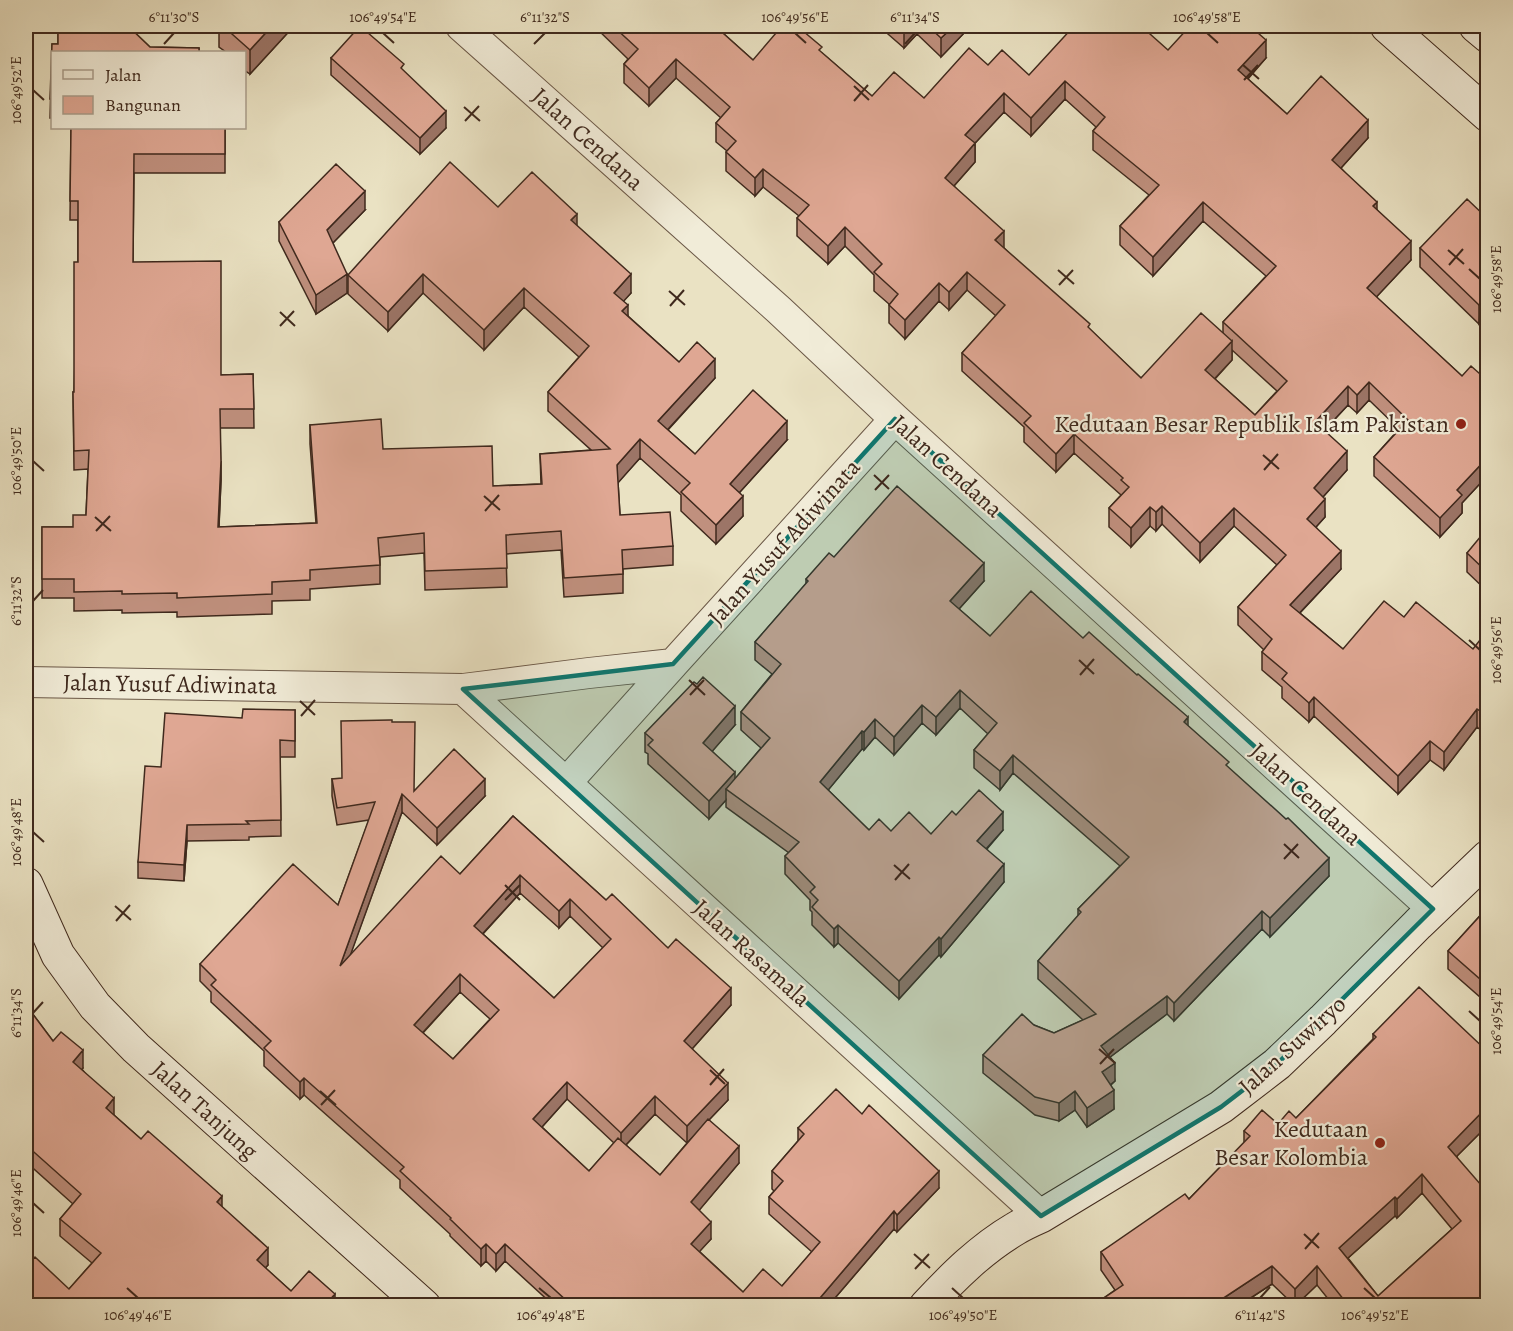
<svg xmlns="http://www.w3.org/2000/svg" width="1513" height="1331" viewBox="0 0 1513 1331" font-family="Alegreya,serif">
<rect width="100%" height="100%" fill="#eae2c3"/>
<filter id="stains"><feTurbulence type="fractalNoise" baseFrequency=".00333" numOctaves="4"/><feColorMatrix values="0 0 0 0 .2 0 0 0 0 .09 0 0 0 0 .02 0 0 0 .5 -.17"/></filter>
<radialGradient id="worn" r=".72"><stop offset=".6" stop-color="#630" stop-opacity="0"/><stop offset="1" stop-color="#630" stop-opacity=".3"/></radialGradient>
<g fill="none" stroke-linecap="round" stroke-linejoin="round">
<defs>
<path id="street" d="M461,26L779,310L895,419L1433,909
M26,682L463,689L589,673L673,664L895,419
M463,689L1041,1216
M566,783L673,664"/>
<path id="secondary" d="M1387,26L1488,115
M1476,26L1488,36
M26,884L58,955L95,1006L136,1048L424,1306
M926,1306C953,1277 981,1249 1015,1229C1023,1224 1032,1220 1041,1216L1221,1107L1277,1064L1323,1020L1418,924L1488,857"/>
</defs>
<!-- street casing -->
<use href="#street" stroke="#6a5746" stroke-width="32"/>
<!-- secondary casing -->
<use href="#secondary" stroke="#3f291d" stroke-width="35"/>
<!-- street -->
<use href="#street" stroke="#f1ecd8" stroke-width="30"/>
<!-- secondary -->
<use href="#secondary" stroke="#f1ecd8" stroke-width="33"/>
</g>
<!-- wall -->
<path fill="#c0907e" stroke="#3f291d" stroke-width="1.5" fill-rule="evenodd" d="M58,26H128L150,47L199,48V52H52V118H50L52,44H58Z
M219,26H294L250,74L244,70V52H226L219,47Z
M594,26H715L753,60L822,53L872,96L924,98L988,65L1029,75L1168,50L1266,58L1248,79L1287,114L1368,138L1341,168L1377,210L1411,260L1376,297L1462,376L1488,381V475L1462,503V513L1440,537L1374,476V457L1399,429L1369,400L1357,413L1348,405L1325,430L1347,470L1323,497L1325,517L1316,527L1341,569L1300,613L1343,649L1404,617L1473,649L1488,645V726L1483,732L1477,727L1444,770L1430,760L1398,794L1314,716L1309,722L1282,698V687L1262,670V652L1264,650L1238,625V607L1277,565L1234,526L1200,562L1162,524L1156,531L1150,526L1131,547L1109,527V508L1121,495L1074,453L1056,472L1024,442V427L962,371V353L996,316L967,290L949,310L939,301L905,339L889,323V304L874,291V275L845,246L828,264L797,236V218L799,216L763,187L755,196L726,171V152L727,151L716,142V123L721,118L676,78L649,106L624,83V64L628,59ZM1065,99L1096,127L1093,131V150L1149,195L1120,226V245L1153,276L1203,221L1266,276L1223,322V333L1141,378L1004,248L954,186L975,162V143L1004,112L1031,136ZM1232,350L1277,391L1255,415L1215,379L1232,360Z
M881,26H966V31L941,57L917,34L904,48L881,28Z
M331,58L446,128L420,154L331,75Z
M71,128H225V173H134L133,262L221,375L253,374L254,428H220L221,480L219,527L316,523L310,444V425L493,486L541,484L540,454L591,450L548,411V392L579,357L524,307L484,350L423,293L388,331L348,294V275L498,207L577,226L631,293L623,301L628,316L679,362L715,378L668,430L695,454L787,440L739,493L743,516L716,544L681,511V495L640,458L618,482L620,515L673,546V565L623,569V593L564,597L561,550L506,554L507,587L425,590L424,553L380,557V584L310,589V600L272,601V614L177,617V612L122,613V610L74,611V598H42V527H73L86,515L88,469L74,470L73,392H74L78,262V220H70Z
M365,210L333,243L347,293L316,314L279,241V222Z
M1488,219L1479,324L1420,267V248Z
M1488,542V592L1467,572V553Z
M834,557L984,581L959,609L990,636L1083,638L1188,726L1329,876L1270,937L1262,929L1174,1021L1167,1014L1110,1057L1115,1081L1111,1085L1114,1109L1087,1127L1075,1110L1059,1121L1035,1115L983,1073V1055L1034,1025L1054,1033L1083,1020L1038,979V961L1078,916V909L1120,866L1013,773L1000,790L974,768V750L988,734L960,708L936,735L922,723L894,755L875,737L864,750L862,749L828,790L869,830L891,831L931,834L956,815L1003,830L987,849L1004,882L941,957L939,955L899,999L838,943L834,947L812,925V912L810,910V900L785,874V856L789,853L726,807V800L709,819L648,764V754L645,752V733L735,725L712,751L735,779L761,748L741,730V712L772,674L755,660V642L806,584V579Z
M295,710V757H280L281,836L249,837V840L187,841L184,881L138,878V862L161,767L242,718Z
M332,779L414,790L485,796L437,845L402,812L350,955L460,874L513,816L606,900L668,948L731,1005L692,1049L728,1100L709,1120L739,1163L699,1210L711,1239L699,1251L743,1292L782,1286L812,1252L769,1214V1197L774,1191L772,1189V1171L798,1141V1128L939,1188L897,1232L894,1229L829,1305H553L505,1261L496,1271L486,1261L481,1266L450,1236V1234L400,1188V1180L304,1095L300,1099L264,1066V1051L211,1002V992L200,981V964L338,905L369,820L337,825L332,796ZM520,893L559,928L570,916L603,948L554,998L483,934ZM460,992L490,1019L453,1059L423,1033ZM567,1099L614,1143L589,1171L542,1127ZM655,1114L687,1143L660,1175L626,1145Z
M1488,907V1004L1448,969V951Z
M26,1005L53,1041L83,1068L82,1069L114,1115L141,1139L222,1207L268,1265L265,1268L291,1291L335,1305L69,1289L92,1263L60,1236V1219L73,1204L26,1162V1163Z
M1373,1034L1488,1052V1135L1483,1130L1457,1156L1488,1305H1333L1317,1285L1296,1305H1294L1272,1284L1240,1305H1101V1300L1115,1290L1101,1270V1252L1189,1199L1244,1143V1131L1278,1124L1296,1118L1373,1039ZM1422,1193L1452,1229L1378,1296L1348,1258L1395,1216L1397,1218Z"/>
<!-- shaded-wall -->
<path fill="#9c7567" stroke="#3f291d" stroke-width="1.5" d="M272,26H294L250,74V50Z
M908,26H917V34L904,48V30Z
M954,26H966V31L941,57V38Z
M1266,40V58L1238,89V70Z
M676,59V78L649,106V88Z
M1065,81V99L1031,136V118Z
M1004,93V112L965,154V135Z
M446,111V128L420,154V138Z
M1368,120V138L1332,178V160Z
M975,143V162L945,196V178Z
M763,169V187L755,196V178Z
M365,191V210L327,249V230Z
M1203,202V221L1153,276V257Z
M1377,202V220L1373,206Z
M577,214V233L571,220Z
M845,227V246L828,264V246Z
M1004,231V249L995,240Z
M1411,241V260L1367,307V288Z
M967,272V290L949,310V292Z
M347,274V293L316,314V295Z
M423,274V293L388,331V312Z
M631,274V293L614,312V293Z
M939,283V301L905,339V320Z
M524,288V307L484,350V330Z
M1488,297V316L1479,324V305Z
M628,305V324L622,311Z
M1232,341V360L1205,389V370Z
M715,359V378L658,440V421Z
M1369,382V400L1357,413V395Z
M1348,386V405L1315,440V422Z
M787,421V440L730,503V484Z
M1074,434V453L1056,472V454Z
M640,439V458L617,484V465Z
M1347,451V470L1314,507V488Z
M1488,457V475L1462,503V513L1440,537V518L1457,490Z
M221,461V480L218,546V527Z
M743,496V516L716,544V525Z
M1325,499V517L1307,537V519Z
M1162,506V524L1156,531V512Z
M1150,507V526L1131,547V528Z
M1234,508V526L1200,562V543Z
M1341,551V569L1290,623V605Z
M984,563V581L950,619V601Z
M960,690V708L936,735V717Z
M1314,697V716L1309,722V703Z
M922,705V723L894,755V737Z
M735,706V725L703,762V743Z
M1488,707V726L1483,732V713Z
M1477,709V727L1444,770V752Z
M1188,717V735L1184,722Z
M875,719V737L864,750V732Z
M862,731V749L820,800V782Z
M1430,741V760L1398,794V776Z
M1013,755V773L1000,790V771Z
M735,772V790L726,789V800L709,819V801Z
M485,779V796L437,845V828Z
M402,794V812L340,984V966Z
M1003,812V830L977,859V841Z
M187,825V841L184,881V865Z
M1329,858V876L1270,937V918Z
M1004,864V882L941,957V939Z
M520,875V893L474,943V926Z
M570,899V916L559,928V911Z
M1262,911V929L1174,1021V1003Z
M838,925V943L834,947V929Z
M939,937V955L899,999V981Z
M460,974V992L414,1042V1025Z
M731,988V1005L684,1058V1041Z
M1167,996V1014L1101,1064V1046Z
M83,1050V1068L73,1079V1062Z
M1115,1063V1081L1102,1091V1072Z
M304,1078V1095L300,1099V1082Z
M567,1082V1099L533,1137V1119Z
M728,1083V1100L687,1143V1126Z
M1114,1090V1109L1087,1127V1108Z
M1075,1091V1110L1059,1121V1103Z
M655,1096V1114L621,1150V1133Z
M114,1098V1116L106,1108Z
M1483,1111V1130L1448,1165V1147Z
M739,1146V1163L691,1220V1202Z
M939,1171V1188L897,1232V1215Z
M1422,1174V1193L1397,1218V1199Z
M222,1196V1213L217,1202Z
M1395,1197V1216L1339,1266V1248Z
M894,1211V1229L829,1305H814Z
M711,1222V1239L691,1261V1244Z
M486,1244V1261L481,1266V1249Z
M505,1244V1261L496,1271V1254Z
M268,1248V1265L257,1277V1260Z
M1272,1266V1284L1240,1305H1213Z
M1317,1266V1285L1296,1305H1295V1289Z
M335,1294V1305H326V1304Z"/>
<!-- building -->
<path fill="#dfa793" stroke="#3f291d" stroke-width="1.5" fill-rule="evenodd" d="M58,26H128L150,47L199,48V52H52V99H50L52,44H58Z
M223,26H272L250,50Z
M360,26L404,64L401,68L446,111L420,138L331,58Z
M613,26H715L753,60L782,26H797L822,47L819,50L872,96L894,72L924,98L969,48L988,65L1002,50L1029,75L1074,26H1141L1168,50L1190,26H1250L1266,40L1238,70L1287,114L1321,76L1368,120L1332,160L1377,202L1373,206L1411,241L1367,288L1462,376L1471,366L1488,381V457L1457,490L1462,495L1440,518L1374,457L1408,420L1369,382L1357,395L1348,386L1315,422L1347,451L1314,488L1325,499L1307,519L1341,551L1290,605L1343,649L1384,601L1404,617L1416,602L1473,649L1480,640L1488,645V707L1483,713L1477,709L1444,752L1430,741L1398,776L1314,697L1309,703L1282,679L1287,673L1262,652L1272,639L1238,607L1286,555L1234,508L1200,543L1162,506L1156,512L1150,507L1131,528L1109,508L1129,487L1121,480L1123,478L1074,434L1056,454L1024,423L1031,416L962,353L1005,305L967,272L949,292L939,283L905,320L889,305L898,294L874,272L882,264L845,227L828,246L797,218L809,205L763,169L755,178L726,152L736,141L716,123L730,107L676,59L649,88L624,64L638,49ZM1065,81L1105,117L1093,131L1159,185L1120,226L1153,257L1203,202L1276,266L1223,322L1287,381L1255,415L1205,370L1232,341L1201,313L1141,378L1088,327L1090,324L995,240L1004,231L945,178L975,143L965,135L1004,93L1031,118Z
M899,26H908L904,30Z
M928,26H954L941,38Z
M71,128H225V154H134L133,262L221,261V375L253,374L254,409H220L221,461L218,527L317,523L310,425L381,419L383,449L492,446L493,486L542,484L540,454L610,449L548,392L589,346L524,288L484,330L423,274L388,312L348,275L450,162L498,207L532,172L577,214L571,220L631,274L614,293L628,305L622,311L679,362L697,342L715,359L658,421L695,454L753,390L787,421L730,484L743,496L716,525L681,492L690,483L640,439L617,465L620,515L670,512L673,546L622,550L623,574L564,578L561,531L506,535L507,568L425,571L424,533L378,538L380,565L310,570V580L272,582V594L177,598V593L122,594V591L74,592V579H42V527H73V515H86L89,450L74,451L73,392H74V262H78V201H70Z
M336,164L365,191L327,230L347,274L316,295L279,222Z
M1467,199L1488,219V297L1479,305L1420,248Z
M897,486L984,563L950,601L990,636L1031,591L1083,638L1089,632L1137,675L1138,674L1188,717L1184,722L1229,762L1226,765L1286,819L1288,818L1329,858L1270,918L1262,911L1174,1003L1167,996L1101,1046L1115,1063L1102,1072L1114,1090L1087,1108L1075,1091L1059,1103L1035,1097L983,1055L1022,1014L1034,1025L1054,1033L1096,1014L1038,961L1081,912L1078,909L1129,857L1013,755L1000,771L974,750L997,723L960,690L936,717L922,705L894,737L875,719L864,732L862,731L820,782L869,830L879,819L891,831L909,812L931,834L952,811L956,815L979,790L1003,812L977,841L1004,864L941,939L939,937L899,981L838,925L834,929L812,907L818,900L810,892L815,887L785,856L799,842L726,789L770,738L741,712L781,664L755,642L808,581L806,579L829,553L834,557Z
M1481,536L1488,542V573L1467,553Z
M703,677L735,706L703,743L735,772L709,801L648,745L653,740L645,733L694,682L697,684Z
M243,709L295,710V741L280,740L281,820L246,821L249,824L187,825L184,865L138,862L145,766L161,767L165,713L242,718Z
M390,720H392V722H415L414,791L454,749L485,779L437,828L402,794L340,966L441,856L460,874L513,816L606,900L612,894L668,948L676,939L731,988L684,1041L728,1083L687,1126L655,1096L621,1133L567,1082L533,1119L589,1171L618,1138L660,1175L708,1119L739,1146L691,1202L711,1222L691,1244L743,1292L763,1269L782,1286L820,1242L769,1197L783,1181L772,1171L804,1134L798,1128L836,1089L862,1114L869,1105L939,1171L897,1215L894,1211L814,1305H568L569,1303L505,1244L496,1254L486,1244L481,1249L450,1219L451,1218L400,1171L404,1167L304,1078L300,1082L264,1048L271,1041L211,985L216,980L200,964L293,864L338,905L375,802L337,808L332,779L342,778L341,721ZM520,875L559,911L570,899L611,939L554,998L474,926ZM460,974L499,1010L453,1059L414,1025Z
M1488,907V986L1448,951Z
M1419,987L1488,1052V1117L1483,1111L1448,1147L1481,1185L1488,1178V1302L1484,1305H1348L1317,1266L1295,1289L1272,1266L1213,1305H1104L1101,1300L1123,1285L1101,1252L1185,1194L1189,1199L1250,1136L1244,1131L1262,1110L1278,1124L1289,1111L1296,1118L1376,1037L1373,1034ZM1422,1174L1461,1221L1378,1296L1339,1248L1395,1197L1397,1199Z
M26,1005L53,1041L61,1032L83,1050L73,1062L114,1098L106,1108L141,1139L148,1131L222,1196L217,1202L268,1248L257,1260L291,1291L309,1271L335,1294L326,1304L327,1305H26V1267L35,1257L69,1289L101,1253L60,1219L81,1194L26,1145Z
M1025,1300L1030,1305H1019Z"/>
<!-- marked area -->
<path fill="#0f766e" fill-opacity="0.2" stroke="#0f766e" stroke-width="4.5" stroke-linejoin="round" d="M895,419L1433,909L1277,1064L1221,1107L1041,1216L463,689L673,664Z"/>
<!-- ticks -->
<path fill="none" stroke="#3f291d" stroke-width="2" d="M383,33L394,43M795,33L806,43M1207,33L1218,43M164,44L174,33M534,44L545,33M905,44L915,33M1243,65L1259,79M1244,80L1258,65M854,86L869,100M33,90L44,100M854,101L868,85M464,107L480,121M465,121L479,106M1448,250L1464,264M1449,265L1463,249M1469,269L1480,279M1058,270L1074,284M1059,285L1073,270M669,291L685,305M670,306L684,290M280,312L295,326M280,326L294,311M1263,455L1279,469M33,461L44,471M1264,470L1278,454M874,475L889,489M875,490L889,475M484,496L500,510M485,511L499,495M95,517L111,531M96,531L110,516M33,601L43,590M1469,640L1480,650M1079,660L1094,674M1080,675L1094,659M689,680L705,695M690,695L704,680M300,701L315,715M301,716L315,700M33,832L44,842M1284,844L1299,858M1284,859L1298,844M894,865L910,879M895,880L909,864M505,885L520,900M505,900L520,885M115,906L131,920M116,921L130,905M1469,1011L1480,1021M33,1013L43,1002M1099,1049L1115,1063M1100,1064L1114,1049M710,1070L725,1084M710,1085L724,1069M320,1091L336,1105M321,1105L335,1090M33,1203L44,1213M1304,1234L1319,1248M1305,1249L1319,1233M914,1254L930,1268M915,1269L929,1254M127,1288L138,1298M539,1288L551,1298M952,1288L963,1298M1364,1288L1375,1298M1260,1298L1270,1287"/>
<!-- markers -->
<g fill="#8f2418" stroke="#f1ecd8" stroke-width="2">
<circle cx="1461" cy="424" r="6"/>
<circle cx="1380" cy="1143" r="6"/>
</g>
<g text-anchor="middle" stroke-width="4.5" stroke-linejoin="round" paint-order="stroke">
<!-- street labels -->
<g font-size="24" fill="#3f291d" stroke="#f1ecd8">
<text transform="translate(588 139) rotate(42)" y="8">Jalan Cendana</text>
<text transform="translate(947 466) rotate(42)" y="8">Jalan Cendana</text>
<text transform="translate(784 542) rotate(-48)" y="8">Jalan Yusuf Adiwinata</text>
<text transform="translate(170 684) rotate(1)" y="8">Jalan Yusuf Adiwinata</text>
<text transform="translate(1306 794) rotate(42)" y="8">Jalan Cendana</text>
<text transform="translate(752 953) rotate(42)" y="8">Jalan Rasamala</text>
<text transform="translate(1292 1045) rotate(-42)" y="8">Jalan Suwiryo</text>
<text transform="translate(205 1110) rotate(42)" y="8">Jalan Tanjung</text>
</g>
<!-- poi labels -->
<g font-size="24" fill="#3f291d" stroke="#f1ecd8" text-anchor="end">
<text x="1449" y="432">Kedutaan Besar Republik Islam Pakistan</text>
<text x="1368" y="1137">Kedutaan<tspan x="1368" dy="28">Besar Kolombia</tspan></text>
</g>
</g>
<!-- margin -->
<rect width="1513" height="1331" fill="none" stroke="#eae2c3" stroke-width="66"/>
<!-- legend -->
<rect x="51" y="51" width="195" height="78" fill="#f1ecd8" stroke="#aa9e8d" stroke-width="1.5"/>
<rect x="63" y="70" width="30" height="9" fill="#f1ecd8" stroke="#aa9e8d" stroke-width="1.5"/>
<text x="105" y="81" font-size="18" fill="#3f291d">Jalan</text>
<rect x="63" y="96" width="30" height="18" fill="#dfa793" stroke="#aa9e8d" stroke-width="1.5"/>
<text x="105" y="111" font-size="18" fill="#3f291d">Bangunan</text>
<rect x="33" y="33" width="1447" height="1265" fill="none" stroke="#3f291d" stroke-width="2"/>
<g font-size="15" text-anchor="middle" fill="#3f291d">
<text x="174" y="22">6°11'30"S</text>
<text x="383" y="22">106°49'54"E</text>
<text x="545" y="22">6°11'32"S</text>
<text x="795" y="22">106°49'56"E</text>
<text x="915" y="22">6°11'34"S</text>
<text x="1207" y="22">106°49'58"E</text>
<text transform="translate(16 90) rotate(-90)" y="5">106°49'52"E</text>
<text transform="translate(1496 279) rotate(-90)" y="5">106°49'58"E</text>
<text transform="translate(16 461) rotate(-90)" y="5">106°49'50"E</text>
<text transform="translate(16 601) rotate(-90)" y="5">6°11'32"S</text>
<text transform="translate(1496 650) rotate(-90)" y="5">106°49'56"E</text>
<text transform="translate(16 832) rotate(-90)" y="5">106°49'48"E</text>
<text transform="translate(16 1013) rotate(-90)" y="5">6°11'34"S</text>
<text transform="translate(1496 1021) rotate(-90)" y="5">106°49'54"E</text>
<text transform="translate(16 1203) rotate(-90)" y="5">106°49'46"E</text>
<text x="138" y="1320">106°49'46"E</text>
<text x="551" y="1320">106°49'48"E</text>
<text x="963" y="1320">106°49'50"E</text>
<text x="1260" y="1320">6°11'42"S</text>
<text x="1375" y="1320">106°49'52"E</text>
</g>
<rect width="100%" height="100%" filter="url(#stains)"/>
<rect width="100%" height="100%" fill="url(#worn)"/>
</svg>
